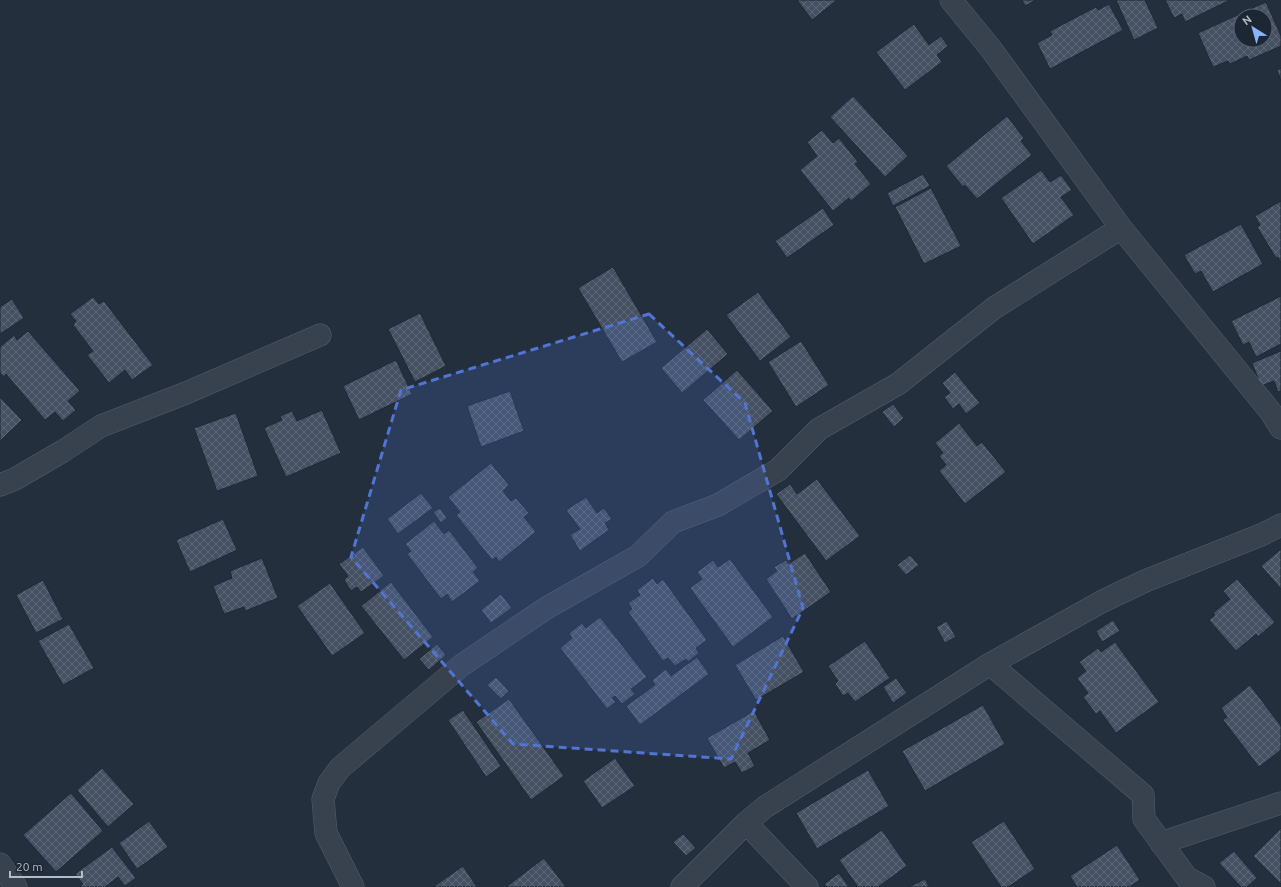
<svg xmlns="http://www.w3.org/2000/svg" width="1281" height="887" viewBox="0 0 1281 887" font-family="Ubuntu,sans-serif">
<defs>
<pattern id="building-cross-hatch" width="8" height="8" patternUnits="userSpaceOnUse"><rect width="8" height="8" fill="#455162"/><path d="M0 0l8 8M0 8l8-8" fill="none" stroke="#5d6877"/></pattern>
</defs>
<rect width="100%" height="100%" fill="#242f3e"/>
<!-- building -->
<path fill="url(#building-cross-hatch)" stroke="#1f2835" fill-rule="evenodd" d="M797,0H837L812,20Z
M1022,0H1036L1025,6Z
M1116,0H1145L1158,28L1134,40Z
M1165,0H1230L1185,22L1182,14L1174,18Z
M1266,2L1281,36V46L1249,60L1247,56L1230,64L1228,61L1213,67L1198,33ZM1241,16H1265V40H1241Z
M1109,4L1123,30L1050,69L1037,43L1052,35L1050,31L1096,7L1098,10Z
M914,24L929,45L941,36L948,46L937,55L942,62L905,90L876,52Z
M1281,68V81L1277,70Z
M853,96L908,156L885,177L830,117Z
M1007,116L1024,138L1021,141L1032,155L977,199L965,185L963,187L946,166Z
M822,130L833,143L839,138L858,162L855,164L871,184L851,201L849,198L833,211L800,170L817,156L807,142Z
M1041,170L1050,182L1061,175L1072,190L1061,197L1074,215L1033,244L1001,198Z
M923,174L930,186L893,206L887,193Z
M931,188L961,246L924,264L895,207Z
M1281,201V263L1278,257L1276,258L1257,227L1260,225L1255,216Z
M823,208L834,225L787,258L775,241Z
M1241,224L1263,264L1213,292L1201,271L1195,274L1184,255Z
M613,267L657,342L622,362L578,288Z
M758,292L791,337L760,361L726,315Z
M1281,296V344L1256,357L1249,342L1243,345L1231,321Z
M93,297L99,304L104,301L153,365L132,380L125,370L109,383L87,355L93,351L73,325L76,321L70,314Z
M12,299L24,318L0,334V307Z
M420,313L446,366L415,382L388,329Z
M707,329L728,354L682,393L661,368Z
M28,331L80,391L68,401L76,410L63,421L55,412L45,420L6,374L4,377L0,373V347L14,335L17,340Z
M801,341L829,385L796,407L768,362Z
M1281,351V391L1278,392L1274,381L1261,386L1252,363Z
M396,360L412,394L359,420L343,386Z
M737,370L773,411L739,440L703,400Z
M955,372L980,403L966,414L959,404L953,409L944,397L950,393L942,383Z
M510,391L524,431L481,447L467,406Z
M0,397L22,420L0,441Z
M893,404L904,418L894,427L882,412Z
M322,410L341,453L286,477L264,428L282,420L280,416L292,411L297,421Z
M236,413L258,476L217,491L194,428Z
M959,423L977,446L982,442L1006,472L965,504L939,471L946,465L939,456L943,453L935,443Z
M491,463L509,485L503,491L511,501L516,498L529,513L524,517L536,532L499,562L496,557L492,560L456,515L460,512L448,497Z
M817,479L860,536L826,561L776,494L790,484L797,494Z
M421,493L433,508L398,534L387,519Z
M586,497L597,513L604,508L612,519L605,523L609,530L580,551L570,535L580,529L566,510Z
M440,508L447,518L441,523L433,512Z
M223,519L237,550L190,572L176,540Z
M434,521L444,534L449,530L478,568L473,572L480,581L452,602L447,594L441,599L407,554L411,551L405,544Z
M363,547L384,576L361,592L357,587L351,591L344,580L348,576L339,564Z
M1281,549V589L1261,566Z
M805,553L831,592L792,619L766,579L777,571L774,567L786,560L788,564Z
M910,555L919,565L906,575L897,565Z
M262,558L278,598L245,611L244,607L224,614L213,586L232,578L230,571Z
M730,559L773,617L733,647L690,588L702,579L697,572L713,560L718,567Z
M653,578L657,584L663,579L707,640L696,648L699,653L688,662L686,659L675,666L668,658L663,661L628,612L632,609L628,603L640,595L637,590Z
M1237,579L1275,622L1258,637L1256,634L1236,651L1209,620L1215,615L1213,613L1230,599L1223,591Z
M43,580L63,619L36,633L16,595Z
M391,582L433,637L404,660L361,606Z
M330,583L365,633L332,656L297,606Z
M501,594L512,608L491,623L481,610Z
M600,617L647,677L631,689L635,694L622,704L615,696L612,698L616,702L607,709L560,648L572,638L569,633L582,623L586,628Z
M1113,620L1120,631L1102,642L1096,631Z
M947,621L956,637L945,643L936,627Z
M69,624L94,668L63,685L38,641Z
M783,636L804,672L756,700L735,665Z
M865,641L890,678L855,702L848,693L843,696L835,684L838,681L828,666Z
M1115,642L1159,702L1116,733L1100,711L1096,714L1083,697L1088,693L1077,678L1086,671L1079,662L1098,648L1101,652Z
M437,644L446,655L429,670L419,659Z
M697,657L709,674L640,725L626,706L655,685L652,680L666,669L671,676Z
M496,677L509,691L501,699L487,685Z
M896,678L907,693L893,703L883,687Z
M1250,685L1281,726V750L1259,767L1223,720L1227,717L1221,708Z
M509,699L564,776L531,800L476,722Z
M983,705L1005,744L925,791L902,751Z
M463,710L501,766L486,777L448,720Z
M754,711L770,740L748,753L755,766L742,773L735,762L724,768L707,738Z
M615,758L635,786L602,808L583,781Z
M102,768L134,804L108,827L77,790Z
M868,770L889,806L817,849L796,813Z
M71,793L103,831L56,872L23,835Z
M149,821L168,847L137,869L119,843Z
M1004,821L1035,869L1008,887H1001L971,842Z
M1281,828V884L1253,856Z
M882,830L907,866L878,887H858L839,860Z
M683,834L696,848L686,856L673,842Z
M1117,845L1140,880L1129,887H1077L1070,876Z
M112,847L136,878L125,886L118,877L105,887H80L83,884L75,874Z
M1234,851L1257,878L1247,887H1241L1219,863Z
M544,858L566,887H506Z
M463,866L477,887H433Z
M839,873L849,887H827L824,884Z
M925,879L929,887H909Z"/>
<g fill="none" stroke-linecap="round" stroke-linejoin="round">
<defs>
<path id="minor" d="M951,0L991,49L1121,228L1270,411L1281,428
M0,485L15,479L63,451L101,426L186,393L320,335
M990,664L1143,795L1144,819L1187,878L1204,887
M746,823L807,887
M1161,843L1281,803
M0,864L16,887
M353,887L326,833L323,799L329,783L340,768L462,665L548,607L638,556L673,522L718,505L778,470L819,429L898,384L994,308L1121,228
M682,887L746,823L765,807L990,664L1103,601L1145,581L1261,535L1281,525"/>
</defs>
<!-- minor casing -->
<use href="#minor" stroke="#565f6c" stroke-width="23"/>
<!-- minor -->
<use href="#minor" stroke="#38414e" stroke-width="22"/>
</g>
<!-- marked area -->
<path fill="#5274d3" fill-opacity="0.2" stroke="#5274d3" stroke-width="3" stroke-dasharray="8 5" stroke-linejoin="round" d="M649,314L745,403L803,608L731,759L513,744L351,557L401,390Z"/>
<!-- north arrow -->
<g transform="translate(1253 28) rotate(323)"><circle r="19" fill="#1d2633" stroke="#59626f"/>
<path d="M0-3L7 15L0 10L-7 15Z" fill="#8ab4f8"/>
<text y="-6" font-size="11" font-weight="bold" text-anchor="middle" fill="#b4bcc9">N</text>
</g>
<!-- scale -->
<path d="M10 871v6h72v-6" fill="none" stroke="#b4bcc9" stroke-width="2"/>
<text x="16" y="871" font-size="12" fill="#b4bcc9" stroke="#1d2633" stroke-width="3" paint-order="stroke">20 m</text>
</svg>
